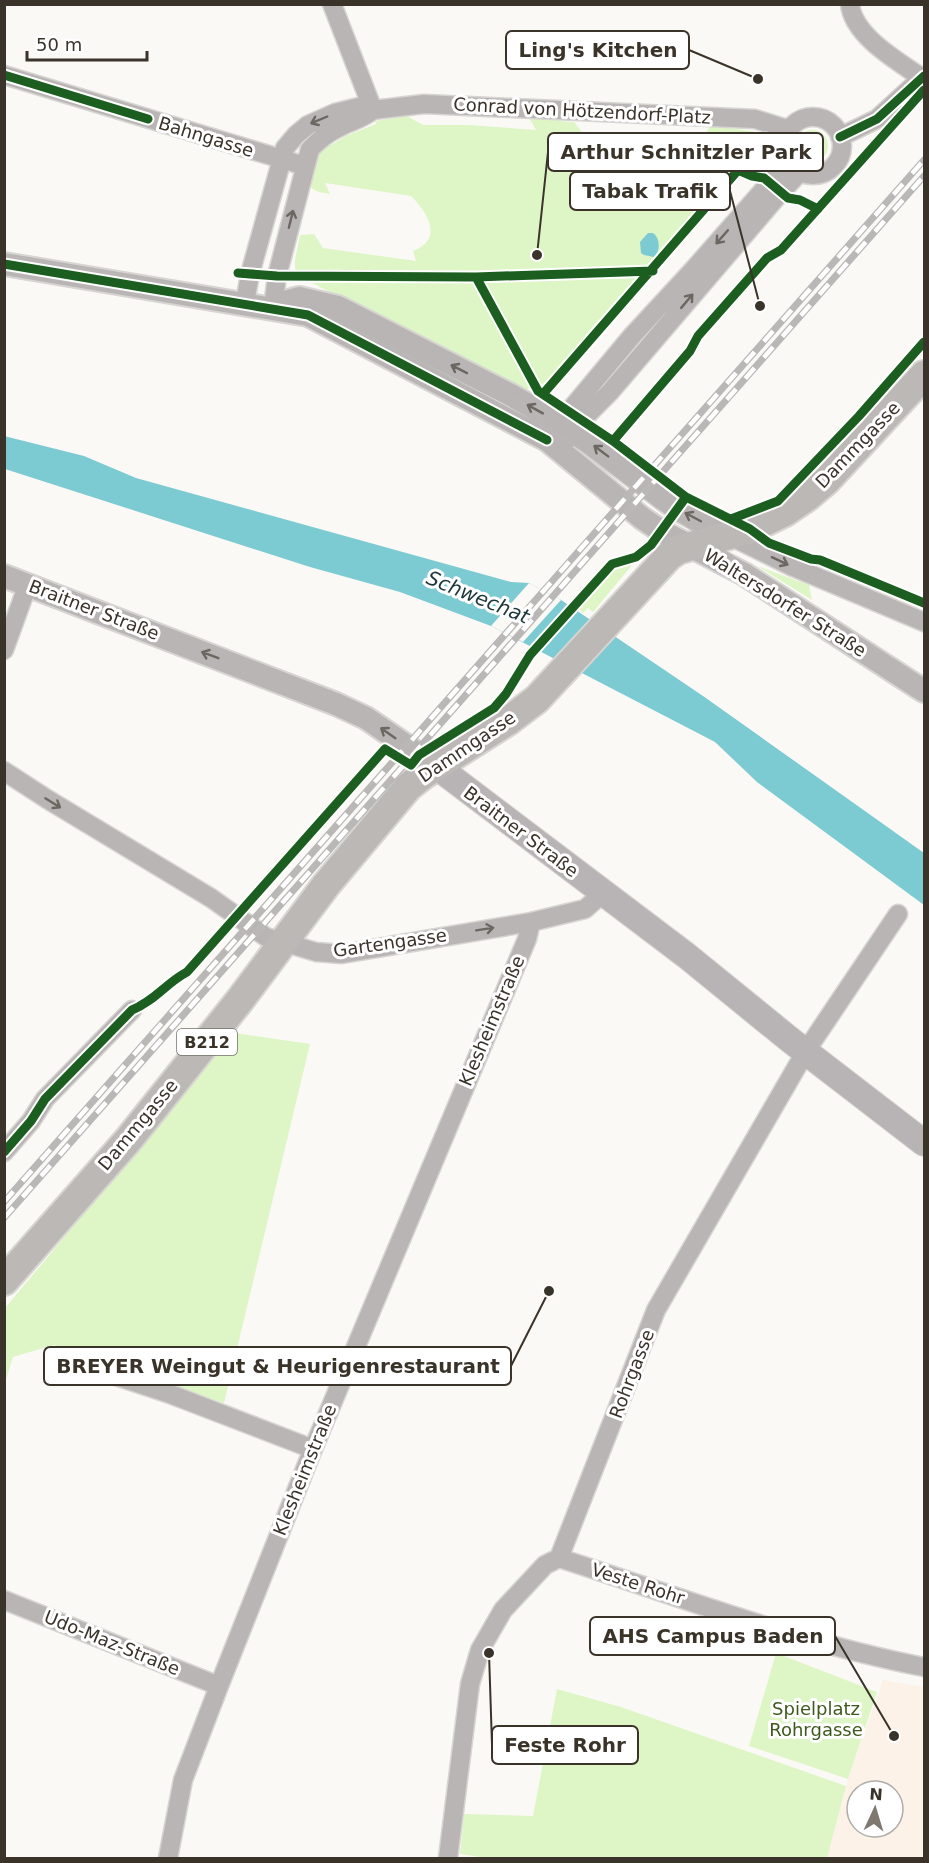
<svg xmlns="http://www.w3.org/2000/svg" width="929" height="1863" viewBox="0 0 929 1863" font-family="'DejaVu Sans',sans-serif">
<rect width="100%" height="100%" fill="#fbf9f6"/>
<!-- education -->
<path fill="#fcf2e7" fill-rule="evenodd" d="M883,1680L924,1687V1858H827L848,1779ZM857,1791H893V1827H857Z"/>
<!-- green -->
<path fill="#def5c6" d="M407,116L423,125H468L536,130L528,116L559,117L560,121L574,122L581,131L596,167L680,172L711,125L757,132L760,140L551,380L536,388L519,390L295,274V260L300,235L314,234L323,248L416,261L413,251C444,239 428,213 411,196L325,183L330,194C320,192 311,192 308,181L321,146L331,145L346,136L376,124L375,121Z
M796 146a16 16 0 1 1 32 0a16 16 0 1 1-32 0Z
M637,559L593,612L588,608L583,613L577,607L613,567Z
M757,566L809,585L812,600Z
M235,1033L310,1044L224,1403L54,1345L13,1357L5,1383V1308Z
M776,1653L877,1692L848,1779L749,1746Z
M557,1689L621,1707L846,1786L827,1858H487L460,1854L464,1814L533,1816Z"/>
<!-- water -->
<path fill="#7ccad2" d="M648,233H653C661,239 660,252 654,257L644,255L641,253L640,242Z
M4,436L84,456L136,478L511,582L529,583L561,600L703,696L924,853V905L757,782L715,742L491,626L400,592L310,567L5,469Z"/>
<!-- pier -->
<path fill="#fbf9f6" d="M529,583L561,600L523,642L491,626Z
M572,604L577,607L536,652L531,650Z"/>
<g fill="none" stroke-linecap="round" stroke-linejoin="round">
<defs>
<path id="minor" d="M332,4L373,110
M850,4C853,36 898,61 922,78
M4,75L305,166
M784 146a29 29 0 1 1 58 0a29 29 0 1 1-58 0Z
M840,137L877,119L924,76
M245,303L250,274L285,148L296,135L308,125L335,113L359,107L373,110L424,104L755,119L790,130
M273,308L277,276L310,149C319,140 327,133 338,128C351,121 360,120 373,110
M551,433L632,336L694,269L789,161
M560,449L583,419L610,392L781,192L800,172
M728,535L791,566L924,622
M4,650L28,584
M4,771L47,799L211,898L266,937L316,952L342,954L531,922L585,909L602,894
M4,1152L31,1121L45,1099L132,1010
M80,1364L170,1394L313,1449
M559,1558C680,1597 800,1643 924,1667
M4,1600L219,1686
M168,1858L183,1780L219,1686L313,1449L527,939L531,922
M448,1858L470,1684L480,1650L503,1610L545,1565L559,1558L656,1310L806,1051L898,914"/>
<path id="tertiary" d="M4,264L308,315L547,440L642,518L661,531L744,574L924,691
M288,301L299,298L338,307L511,395L574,431L677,509L728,535
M4,576L336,704L366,718L436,766"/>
<path id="secondary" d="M436,766L687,956L789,1039L924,1143"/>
<path id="primary" d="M4,1281L129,1139L240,1000L326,885L408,787L423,775L508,721L537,699L669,556L678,550L750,529L785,512L807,497L827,480L924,375"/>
</defs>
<!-- minor casing -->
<use href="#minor" stroke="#d7d5d2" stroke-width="21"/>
<!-- tertiary casing -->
<use href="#tertiary" stroke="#d7d5d2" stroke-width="26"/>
<!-- secondary casing -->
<use href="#secondary" stroke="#d7d5d2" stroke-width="28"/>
<!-- primary casing -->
<use href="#primary" stroke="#d7d5d2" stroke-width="32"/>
<!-- minor -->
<use href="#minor" stroke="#b9b5b5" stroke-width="18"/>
<!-- tertiary -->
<use href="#tertiary" stroke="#b9b5b5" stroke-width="22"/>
<!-- secondary -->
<use href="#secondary" stroke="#b8b3b4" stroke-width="26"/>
<!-- primary -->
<use href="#primary" stroke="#bbb8b6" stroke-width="28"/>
<!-- tram -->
<path stroke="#bab8b6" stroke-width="1.5" d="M4,255L273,302L319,312L424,364L557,434L586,453
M511,395L548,423
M580,449L655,506L924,679"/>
<defs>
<path id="rail" d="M4,1202L924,160
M4,1218L924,176"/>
</defs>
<!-- rail casing -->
<use href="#rail" stroke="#bab8b6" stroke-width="7"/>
<!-- rail -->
<use href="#rail" stroke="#fff" stroke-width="4.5" stroke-dasharray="14" stroke-linecap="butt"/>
<defs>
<path id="cycleway" d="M4,75L148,119
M840,137L877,119L924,76
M738,170L752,176L764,178L788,198L800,200L818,209
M4,264L308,315L547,440
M238,273L277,276L476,277L653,271
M476,277L538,391L613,441L686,497L750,529L769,543L811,559L820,560L924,603
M543,394L766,138
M613,441L690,351L698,336L767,258L781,250L924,90
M731,519L778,501L859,416L924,342
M4,1152L31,1121L45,1099L132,1010C156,1000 166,983 187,972L385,749L411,765L419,755L494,708L506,694L530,655L612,564L636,557L651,545L686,497"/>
</defs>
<!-- cycleway casing -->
<use href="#cycleway" stroke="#fff" stroke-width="13"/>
<!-- cycleway -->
<use href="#cycleway" stroke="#1b5e20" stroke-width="9"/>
</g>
<!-- one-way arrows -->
<defs><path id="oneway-shaft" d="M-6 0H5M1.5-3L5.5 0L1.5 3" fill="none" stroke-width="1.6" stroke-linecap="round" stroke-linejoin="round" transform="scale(1.5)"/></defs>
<g stroke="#6d6762">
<use href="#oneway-shaft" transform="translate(319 120) rotate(157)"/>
<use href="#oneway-shaft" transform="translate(291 219) rotate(-76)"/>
<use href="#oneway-shaft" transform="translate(722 237) rotate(131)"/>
<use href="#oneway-shaft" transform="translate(687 301) rotate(-50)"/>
<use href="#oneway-shaft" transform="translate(459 369) rotate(-153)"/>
<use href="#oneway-shaft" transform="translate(535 409) rotate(-151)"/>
<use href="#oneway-shaft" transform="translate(601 451) rotate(-143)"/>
<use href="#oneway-shaft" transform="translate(693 517) rotate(-152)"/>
<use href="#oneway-shaft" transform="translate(780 561) rotate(25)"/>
<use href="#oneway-shaft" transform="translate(210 655) rotate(-159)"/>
<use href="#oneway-shaft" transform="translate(388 733) rotate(-145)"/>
<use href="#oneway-shaft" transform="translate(53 803) rotate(32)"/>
<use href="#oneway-shaft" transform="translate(485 929) rotate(-9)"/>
</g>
<g text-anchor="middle" stroke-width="6" stroke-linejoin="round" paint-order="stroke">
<!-- shield labels -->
<rect fill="#fff" stroke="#75706a" stroke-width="1.5" x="177" y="1029" width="60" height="26" rx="4.5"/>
<g font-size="16" font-weight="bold" fill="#3a332a">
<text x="207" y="1048">B212</text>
</g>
<!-- street labels -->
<g font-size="18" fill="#3a332a" stroke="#fff">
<text transform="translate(582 111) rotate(3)" y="6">Conrad von Hötzendorf-Platz</text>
<text transform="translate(206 137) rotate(17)" y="6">Bahngasse</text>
<text transform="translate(858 445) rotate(-46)" y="6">Dammgasse</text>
<text transform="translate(785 603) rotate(32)" y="6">Waltersdorfer Straße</text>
<text transform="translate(94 610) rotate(21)" y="6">Braitner Straße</text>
<text transform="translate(467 747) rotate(-34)" y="6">Dammgasse</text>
<text transform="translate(521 832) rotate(37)" y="6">Braitner Straße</text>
<text transform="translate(390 943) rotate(-8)" y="6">Gartengasse</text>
<text transform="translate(492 1021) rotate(-67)" y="6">Klesheimstraße</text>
<text transform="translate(138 1125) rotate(-50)" y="6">Dammgasse</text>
<text transform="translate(632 1374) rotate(-69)" y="6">Rohrgasse</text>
<text transform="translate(305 1470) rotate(-68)" y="6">Klesheimstraße</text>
<text transform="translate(638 1584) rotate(18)" y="6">Veste Rohr</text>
<text transform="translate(112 1643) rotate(22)" y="6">Udo-Maz-Straße</text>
</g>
<!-- park labels -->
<g font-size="18" fill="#3d591c" stroke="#fff">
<text x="816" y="1715">Spielplatz<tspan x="816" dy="21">Rohrgasse</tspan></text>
</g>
<!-- water labels -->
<g font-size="20" font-style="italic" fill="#1e373a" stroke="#fff">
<text transform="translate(478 597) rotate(22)" y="7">Schwechat</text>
</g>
</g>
<!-- callouts -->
<path fill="none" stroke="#3a332a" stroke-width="2" d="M758 79L689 50M537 255L548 152M760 306L730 191M549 1291L511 1366M894 1736L835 1636M489 1653L492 1745"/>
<g fill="#3a332a" stroke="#fff" stroke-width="2">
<circle cx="758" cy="79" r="6"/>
<circle cx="537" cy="255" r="6"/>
<circle cx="760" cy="306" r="6"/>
<circle cx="549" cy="1291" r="6"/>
<circle cx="894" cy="1736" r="6"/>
<circle cx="489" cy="1653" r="6"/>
</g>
<g fill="#fff" stroke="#3a332a" stroke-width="2">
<rect x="506" y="31" width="183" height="38" rx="6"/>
<rect x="548" y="133" width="275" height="38" rx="6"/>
<rect x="570" y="172" width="160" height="38" rx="6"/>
<rect x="44" y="1347" width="467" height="38" rx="6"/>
<rect x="590" y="1617" width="245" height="38" rx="6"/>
<rect x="492" y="1726" width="146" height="38" rx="6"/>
</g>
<g font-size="20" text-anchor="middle" font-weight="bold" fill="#3a332a">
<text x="598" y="57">Ling's Kitchen</text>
<text x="686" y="159">Arthur Schnitzler Park</text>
<text x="650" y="198">Tabak Trafik</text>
<text x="278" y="1373">BREYER Weingut &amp; Heurigenrestaurant</text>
<text x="713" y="1643">AHS Campus Baden</text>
<text x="565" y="1752">Feste Rohr</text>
</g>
<!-- border -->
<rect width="929" height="1863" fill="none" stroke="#3a332a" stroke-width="12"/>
<!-- north arrow -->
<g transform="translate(875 1809) rotate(4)"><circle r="28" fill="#ffffff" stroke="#b0adaa" stroke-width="1.5"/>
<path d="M0-4.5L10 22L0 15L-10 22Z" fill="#7e7871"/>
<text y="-9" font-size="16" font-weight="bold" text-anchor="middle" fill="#3a332a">N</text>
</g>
<!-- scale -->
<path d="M27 51v9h120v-9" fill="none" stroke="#3a332a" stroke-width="3"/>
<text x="36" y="51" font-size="18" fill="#3a332a" stroke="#ffffff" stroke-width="4.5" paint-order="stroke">50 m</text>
</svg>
